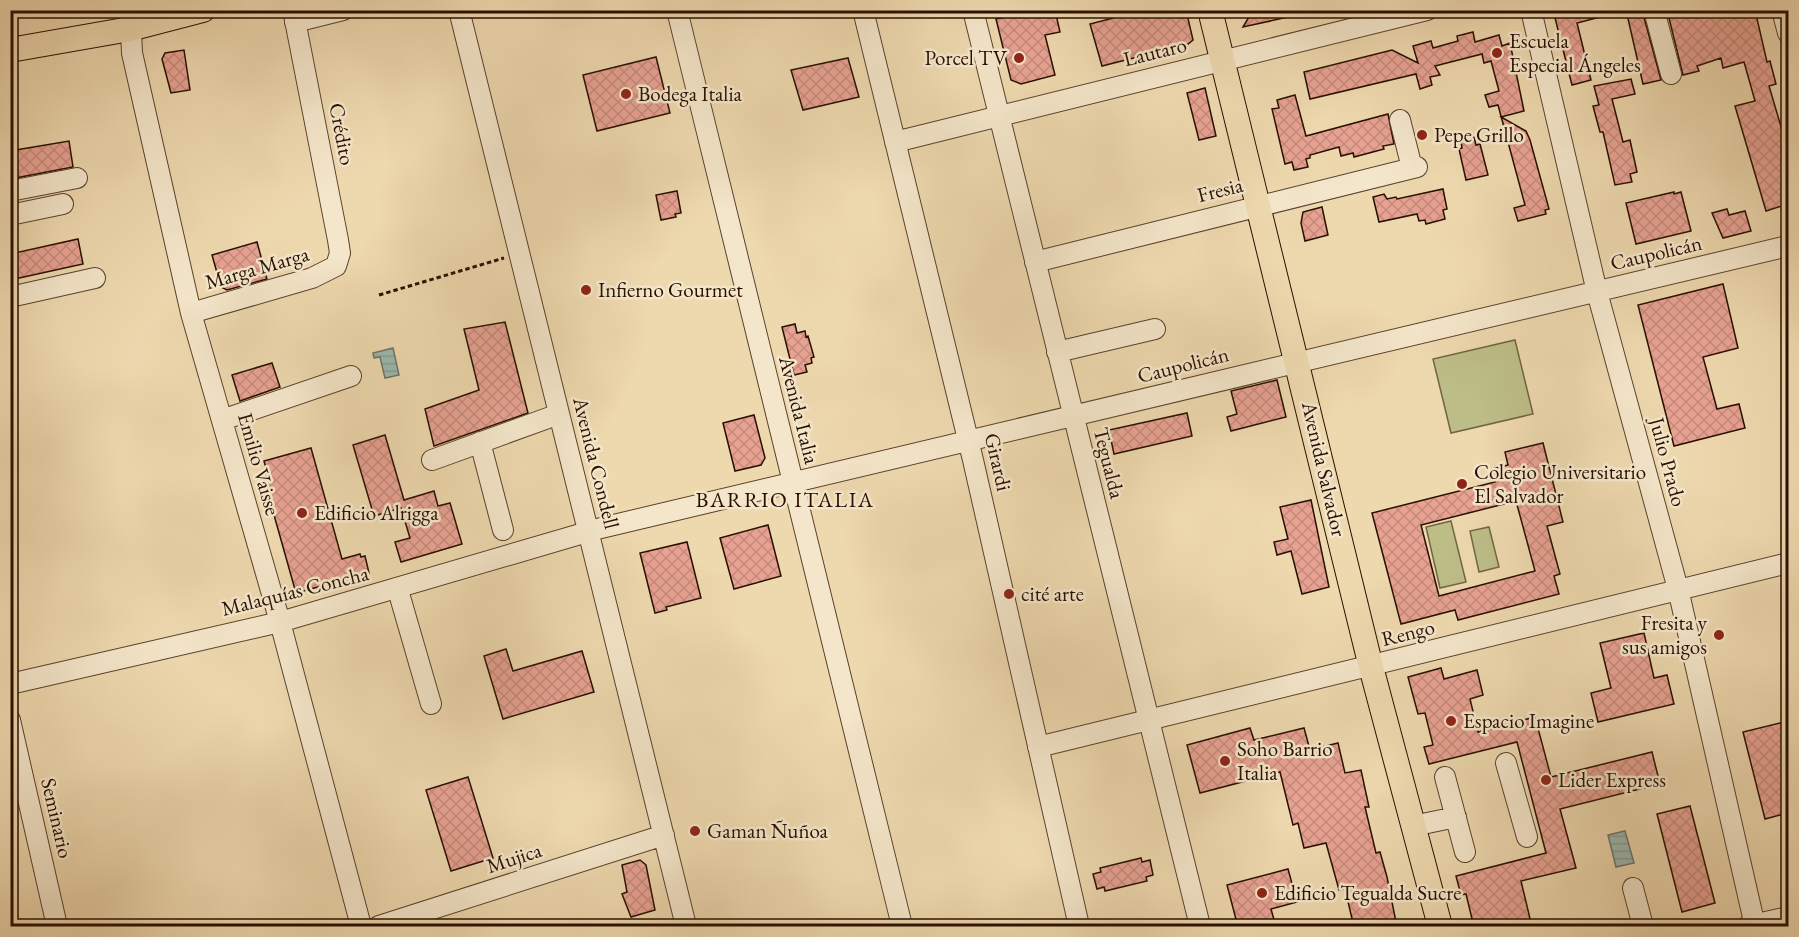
<svg xmlns="http://www.w3.org/2000/svg" width="1799" height="937" viewBox="0 0 1799 937" font-family="'EB Garamond',serif">
<defs>
<pattern id="water-rules" width="6" height="5" patternUnits="userSpaceOnUse" patternTransform="scale(1.5)"><rect width="6" height="5" fill="#9bb9b1"/><path d="M0 2.5h6" fill="none" stroke="#869e96"/></pattern>
<pattern id="building-cross-hatch" width="8" height="8" patternUnits="userSpaceOnUse" patternTransform="scale(1.5)"><rect width="8" height="8" fill="#e7a292"/><path d="M0 0l8 8M0 8l8-8" fill="none" stroke="#c68a7c"/></pattern>
</defs>
<rect width="100%" height="100%" fill="#eed8ae"/>
<filter id="stains"><feTurbulence type="fractalNoise" baseFrequency=".00333" numOctaves="4"/><feColorMatrix values="0 0 0 0 .2 0 0 0 0 .09 0 0 0 0 .02 0 0 0 .5 -.17"/></filter>
<radialGradient id="worn" r=".72"><stop offset=".6" stop-color="#630" stop-opacity="0"/><stop offset="1" stop-color="#630" stop-opacity=".3"/></radialGradient>
<!-- garden -->
<path fill="#bdbd87" stroke="#726644" stroke-width="1.5" d="M1515,340L1533,414L1451,433L1433,359Z
M1451,521L1466,582L1440,588L1426,527Z
M1489,527L1499,567L1479,572L1470,531Z"/>
<!-- water -->
<path fill="url(#water-rules)" stroke="#6d756a" stroke-width="1.5" d="M393,348L399,375L385,378L380,357L374,358L373,353Z
M1625,831L1634,863L1616,867L1608,835Z"/>
<!-- building -->
<path fill="url(#building-cross-hatch)" stroke="#280f00" stroke-width="1.5" fill-rule="evenodd" d="M1032,10H1055L1060,32L1045,35L1055,75L1021,84L1011,80L996,19Z
M1144,10H1186L1193,40L1188,44L1102,66L1090,24Z
M1253,10H1293V16L1243,27Z
M1553,10H1607L1608,15L1577,23L1591,80L1572,85Z
M1626,10H1642L1661,80L1643,84Z
M1667,10H1755L1767,62L1770,61L1776,84L1769,86L1785,140L1782,141L1788,167V204L1766,211L1735,106L1755,101L1744,62L1723,68L1721,58L1697,66L1699,71L1683,75Z
M1473,32L1475,42L1499,35L1502,46L1510,43L1524,111L1501,117L1526,131L1530,140L1549,209L1545,210L1546,214L1518,221L1514,208L1525,205L1498,105L1489,107L1485,95L1499,91L1491,61L1484,63L1482,54L1435,66L1440,75L1430,77L1432,85L1420,89L1416,74L1310,99L1304,72L1392,50L1418,63L1413,46L1431,41L1433,48L1458,41L1457,36Z
M184,50L190,90L171,93L162,59L165,53Z
M656,57L670,113L597,131L583,75Z
M848,58L859,97L803,110L791,70Z
M1631,79L1635,94L1612,99L1623,142L1630,140L1637,172L1630,174L1632,182L1615,185L1603,132H1600L1593,106L1599,105L1594,86Z
M1205,88L1216,136L1199,140L1187,93Z
M1295,95L1306,136L1388,114L1394,144L1383,146L1384,149L1354,157L1353,153L1341,156L1339,147L1310,155V158L1306,159L1308,167L1294,170L1292,162L1285,164L1272,109L1279,108L1277,100Z
M1474,137L1476,145L1480,144L1488,175L1466,180L1459,149L1462,148L1461,141Z
M69,141L73,167L10,179V151Z
M1443,189L1447,209L1443,210L1445,219L1426,224L1425,220L1419,221L1417,214L1379,222L1373,197L1384,194L1387,199L1396,197L1397,199Z
M677,191L681,213L675,214L676,217L661,220L656,195Z
M1674,192V194L1681,192L1691,231L1636,244L1626,203Z
M1322,207L1328,235L1305,241L1301,223L1303,212Z
M1727,209L1729,215L1745,211L1751,231L1723,238L1712,213Z
M78,239L83,264L10,280V254Z
M257,242L267,279L227,290L221,287L212,255Z
M1723,284L1738,348L1703,357L1717,409L1739,404L1745,428L1674,446L1638,305Z
M505,322L528,413L434,446L425,409L479,390L464,329Z
M795,324L797,333L805,331L806,337L808,336L814,357L811,358L812,363L805,365L807,372L794,375L782,327Z
M272,363L280,387L240,401L232,375Z
M1277,380L1286,417L1231,431L1227,417L1237,414L1231,391Z
M1187,413L1192,436L1114,454L1109,430Z
M754,415L765,458L761,465L735,471L723,423Z
M385,435L404,500L434,491L438,506L450,503L462,544L401,562L395,542L410,538L401,508L374,516L353,445Z
M1543,443L1563,522L1547,526L1560,574L1554,576L1559,594L1458,620L1455,610L1401,624L1372,513L1495,482L1492,469L1508,465L1505,452ZM1516,501L1535,571L1439,596L1421,525Z
M311,448L342,559L360,554L361,557L365,556L369,573L296,593L263,476L268,475L264,461Z
M1311,500L1329,587L1302,594L1291,551L1277,555L1274,542L1288,539L1280,507Z
M768,525L781,576L734,589L720,538Z
M687,542L701,598L666,607L667,610L655,613L640,553Z
M1644,633L1654,678L1667,675L1674,704L1598,722L1591,693L1611,688L1600,643Z
M506,649L513,671L582,651L594,692L503,719L484,656Z
M1441,668L1444,679L1477,670L1483,695L1470,699L1478,732L1535,717L1551,777L1652,752L1660,784L1560,809L1576,868L1521,881L1532,927H1474L1466,894L1461,895L1456,876L1546,853L1517,742L1429,764L1424,747L1433,745L1425,713L1418,714L1408,677Z
M1788,721V813L1765,819L1743,732Z
M1250,728L1254,740L1304,728L1310,750L1338,743L1345,773L1361,770L1369,807H1365L1376,853L1380,852L1387,877L1397,927H1354L1345,889L1339,890L1326,843L1304,848L1298,823L1293,825L1280,772L1200,793L1187,745Z
M468,777L493,858L451,871L426,790Z
M1690,806L1715,903L1682,912L1657,814Z
M1141,858L1142,862L1150,860L1153,875L1146,877L1147,881L1105,891L1104,887L1097,889L1093,874L1101,872L1100,868Z
M640,860L646,865L655,910L631,917L622,894L627,892L622,865Z
M1288,869L1297,902L1271,909L1276,927H1238L1227,885Z"/>
<g fill="none" stroke-linecap="round" stroke-linejoin="round">
<defs>
<path id="minor" d="M130,10L132,53L191,313L280,622L361,926
M459,10L686,926
M677,10L902,926
M863,10L973,460L1079,926
M973,10L1200,926
M1531,10L1597,292L1678,589L1755,926
M1654,10L1671,74
M1782,10L1788,33
M295,22L343,10
M1400,120L1412,168
M895,142L1427,10
M10,191L77,178
M10,215L63,204
M1035,262L1417,167
M10,297L95,278
M191,313L312,278L336,266L340,253L338,240L293,10
M1057,352L1155,329
M222,420L351,376
M480,442L503,530
M432,460L559,414
M398,590L431,704
M10,684L280,622L601,528L1788,246
M10,720L57,926
M1038,747L1788,563
M1506,763L1527,837
M1445,777L1465,852
M1413,826L1456,817
M1633,888L1643,926
M379,926L664,835
M1748,926L1788,917"/>
<path id="major" d="M1210,10L1371,667L1440,926
M10,50L130,29L203,10"/>
</defs>
<!-- minor casing -->
<use href="#minor" stroke="#5a412c" stroke-width="22"/>
<!-- major casing -->
<use href="#major" stroke="#280f00" stroke-width="26"/>
<!-- path -->
<path stroke="#280f00" stroke-width="3" stroke-dasharray="4.5 3" stroke-linecap="butt" d="M379,295L504,258"/>
<!-- minor -->
<use href="#minor" stroke="#f4e6ca" stroke-width="20"/>
<!-- major -->
<use href="#major" stroke="#eed8ae" stroke-width="24"/>
</g>
<!-- markers -->
<g fill="#8f2418" stroke="#f4e6ca" stroke-width="2">
<circle cx="1497" cy="53" r="6"/>
<circle cx="1019" cy="58" r="6"/>
<circle cx="626" cy="94" r="6"/>
<circle cx="1422" cy="135" r="6"/>
<circle cx="586" cy="290" r="6"/>
<circle cx="1462" cy="484" r="6"/>
<circle cx="302" cy="513" r="6"/>
<circle cx="1009" cy="594" r="6"/>
<circle cx="1719" cy="635" r="6"/>
<circle cx="1451" cy="721" r="6"/>
<circle cx="1225" cy="761" r="6"/>
<circle cx="1546" cy="780" r="6"/>
<circle cx="695" cy="831" r="6"/>
<circle cx="1262" cy="893" r="6"/>
</g>
<g text-anchor="middle" stroke-width="5" stroke-linejoin="round" paint-order="stroke">
<!-- poi labels -->
<g font-size="21" fill="#280f00" stroke="#f4e6ca" text-anchor="start">
<text x="1509" y="48">Escuela<tspan x="1509" dy="24">Especial Ángeles</tspan></text>
<text x="1007" y="65" text-anchor="end">Porcel TV</text>
<text x="638" y="101">Bodega Italia</text>
<text x="1434" y="142">Pepe Grillo</text>
<text x="598" y="297">Infierno Gourmet</text>
<text x="1474" y="479">Colegio Universitario<tspan x="1474" dy="24">El Salvador</tspan></text>
<text x="314" y="520">Edificio Alrigga</text>
<text x="1021" y="601">cité arte</text>
<text x="1707" y="630" text-anchor="end">Fresita y<tspan x="1707" dy="24">sus amigos</tspan></text>
<text x="1463" y="728">Espacio Imagine</text>
<text x="1237" y="756">Soho Barrio<tspan x="1237" dy="24">Italia</tspan></text>
<text x="1558" y="787">Lider Express</text>
<text x="707" y="838">Gaman Ñuñoa</text>
<text x="1274" y="900">Edificio Tegualda Sucre</text>
</g>
<!-- street labels -->
<g font-size="21" fill="#280f00" stroke="#f4e6ca">
<text transform="translate(1155 52) rotate(-14)" y="7">Lautaro</text>
<text transform="translate(342 134) rotate(79)" y="7">Crédito</text>
<text transform="translate(1220 190) rotate(-14)" y="7">Fresia</text>
<text transform="translate(1656 253) rotate(-13)" y="7">Caupolicán</text>
<text transform="translate(257 268) rotate(-16)" y="7">Marga Marga</text>
<text transform="translate(1183 365) rotate(-14)" y="7">Caupolicán</text>
<text transform="translate(799 410) rotate(76)" y="7">Avenida Italia</text>
<text transform="translate(998 462) rotate(77)" y="7">Girardi</text>
<text transform="translate(1668 462) rotate(75)" y="7">Julio Prado</text>
<text transform="translate(596 463) rotate(76)" y="7">Avenida Condell</text>
<text transform="translate(1109 463) rotate(76)" y="7">Tegualda</text>
<text transform="translate(259 464) rotate(74)" y="7">Emilio Vaisse</text>
<text transform="translate(1324 469) rotate(77)" y="7">Avenida Salvador</text>
<text transform="translate(295 591) rotate(-14)" y="7">Malaquías Concha</text>
<text transform="translate(1408 633) rotate(-14)" y="7">Rengo</text>
<text transform="translate(57 818) rotate(77)" y="7">Seminario</text>
<text transform="translate(514 858) rotate(-18)" y="7">Mujica</text>
</g>
<!-- neighbourhood labels -->
<g font-size="22" letter-spacing="1.5" fill="#280f00" stroke="#f4e6ca">
<text x="785" y="507">BARRIO ITALIA</text>
</g>
</g>
<!-- margin -->
<rect width="1799" height="937" fill="none" stroke="#eed8ae" stroke-width="36"/>
<rect x="12" y="12" width="1775" height="913" fill="none" stroke="#280f00" stroke-width="3"/>
<rect x="18" y="18" width="1763" height="901" fill="none" stroke="#280f00" stroke-width="1.5"/>
<rect width="100%" height="100%" filter="url(#stains)"/>
<rect width="100%" height="100%" fill="url(#worn)"/>
</svg>
